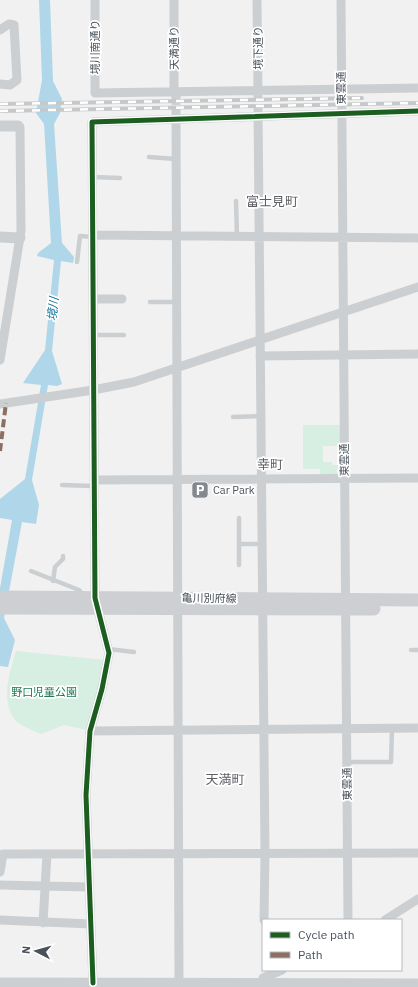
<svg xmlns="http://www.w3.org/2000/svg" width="418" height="987" viewBox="0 0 418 987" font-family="'IBM Plex Sans','Noto Sans JP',sans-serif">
<rect width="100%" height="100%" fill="#f1f1f1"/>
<!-- green -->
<path fill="#d7eee2" d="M303,425H341V446H323V462H332V465H341V476H320V469H303Z
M16,651L105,660L87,730L64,725L41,734C33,730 23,727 16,721C0,702 9,674 16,651Z"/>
<!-- water -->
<path fill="#afd7e9" d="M39,0H50L53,81L62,99L60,113L54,124L62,243L74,257L73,263L61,261L52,351L62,384L57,386L48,385L32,480L39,505L36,524L22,522L4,618L15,640L8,667L0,666V588L12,520L0,518V499L25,479L41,385L23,383L45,350L54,260L37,256L38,253L51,243L44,124L36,113L42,80Z"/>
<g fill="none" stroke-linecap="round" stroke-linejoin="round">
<!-- minor-tunnel -->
<path stroke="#cfd1d3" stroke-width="9" stroke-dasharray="9 4.5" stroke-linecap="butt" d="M176,96V111"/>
<!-- service -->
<path stroke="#cccfd1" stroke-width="4.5" d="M149,157L176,159
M93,177L120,178
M236,201L237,237
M77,262L80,236L93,237
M150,302H177
M93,335H124
M233,417L260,416
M62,485L93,486
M239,518V565
M239,544H262
M31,571L79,590L84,596
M53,581L55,567L63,559V556
M108,649L134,652
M411,650H418
M346,762H391L392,728"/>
<!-- minor -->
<path stroke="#cccfd1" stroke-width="9" d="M95,0V93L418,88
M174,0V92L176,96
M257,0L258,96
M341,0L348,920
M0,30L9,24L14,25L17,80L10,85L0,84
M258,109L265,854L264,920
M176,111L179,983
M93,235L418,238
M93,299H122
M260,356L418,354
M0,360L21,231L20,127L18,126
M0,404L93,390L134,382L418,287
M94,480L418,478
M90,731L418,728
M0,872L3,854L418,853
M0,885L89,887
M0,920L91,924
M385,920L418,899
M43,923L47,854
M263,978L282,970
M93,983L86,795L90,731L102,689L109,653L95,598L92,122L418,111"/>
<!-- tertiary -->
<path stroke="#cccfd1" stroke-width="11" d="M0,126H18
M0,237L20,238
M0,983L418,984"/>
<!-- secondary -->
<path stroke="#cdcfd2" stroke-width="13" d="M0,597L418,600
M0,608L374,609"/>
<defs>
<path id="rail" d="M0,104L362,98
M0,111L418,103"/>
</defs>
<!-- rail casing -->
<use href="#rail" stroke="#c6c8ca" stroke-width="4"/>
<!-- rail -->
<use href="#rail" stroke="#fff" stroke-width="2.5" stroke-dasharray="8" stroke-linecap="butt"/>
<!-- quiet -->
<path stroke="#8d6e63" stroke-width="4" stroke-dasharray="8 4" stroke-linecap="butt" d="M0,451L6,403"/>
<defs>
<path id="cycleway" d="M93,983L86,795L90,731L102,689L109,653L95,598L92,122L418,111"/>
</defs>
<!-- cycleway casing -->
<use href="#cycleway" stroke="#fff" stroke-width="8"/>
<!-- cycleway -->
<use href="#cycleway" stroke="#1b5e20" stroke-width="5"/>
</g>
<!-- icons -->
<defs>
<symbol id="parking-square" viewBox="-11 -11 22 22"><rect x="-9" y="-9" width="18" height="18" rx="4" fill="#848990" stroke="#fff"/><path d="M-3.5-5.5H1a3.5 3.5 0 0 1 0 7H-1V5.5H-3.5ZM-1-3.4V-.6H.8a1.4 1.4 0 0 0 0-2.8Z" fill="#fff"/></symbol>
</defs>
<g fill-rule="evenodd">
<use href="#parking-square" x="190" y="480" width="20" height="20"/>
</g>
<g text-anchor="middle" stroke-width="3.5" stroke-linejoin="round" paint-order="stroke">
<!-- street labels -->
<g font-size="11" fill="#49515b" stroke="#fff">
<text transform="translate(95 47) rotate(-90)" y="4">境川南通り</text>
<text transform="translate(174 48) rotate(-90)" y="4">天満通り</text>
<text transform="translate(258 48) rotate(-90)" y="4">境下通り</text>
<text transform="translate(341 88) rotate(-91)" y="4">東雲通</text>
<text transform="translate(344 460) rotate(-90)" y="4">東雲通</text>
<text transform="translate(209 598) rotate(1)" y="4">亀川別府線</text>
<text transform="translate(347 784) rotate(-91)" y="4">東雲通</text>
</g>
<!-- poi labels -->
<g font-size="11" fill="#49515b" stroke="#fff" text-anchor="start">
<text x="213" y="494">Car Park</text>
</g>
<!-- park labels -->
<g font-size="11" fill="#1f7753" stroke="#fff">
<text x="44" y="696">野口児童公園</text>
</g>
<!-- water labels -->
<g font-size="12" font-style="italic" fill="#19779f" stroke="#fff">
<text transform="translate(53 309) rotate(-84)" y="4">境川</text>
</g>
<!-- quarter labels -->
<g font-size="13" fill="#5d5f64" stroke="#fff">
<text x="272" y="206">富士見町</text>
<text x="270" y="469">幸町</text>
<text x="225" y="784">天満町</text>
</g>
</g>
<!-- legend -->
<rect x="262" y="919" width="140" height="52" fill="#ffffff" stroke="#b6b9bd"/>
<rect x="270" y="932" width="20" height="6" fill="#1b5e20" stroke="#b6b9bd"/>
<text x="298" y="939" font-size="12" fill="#49515b">Cycle path</text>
<rect x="270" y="952" width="20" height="6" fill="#8d6e63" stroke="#b6b9bd"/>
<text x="298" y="959" font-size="12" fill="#49515b">Path</text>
<!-- north arrow -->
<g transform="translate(36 951) rotate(276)" stroke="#ffffff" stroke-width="3" paint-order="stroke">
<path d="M0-3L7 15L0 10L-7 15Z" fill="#49515b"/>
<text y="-6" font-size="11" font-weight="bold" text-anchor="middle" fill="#49515b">N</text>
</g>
</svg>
